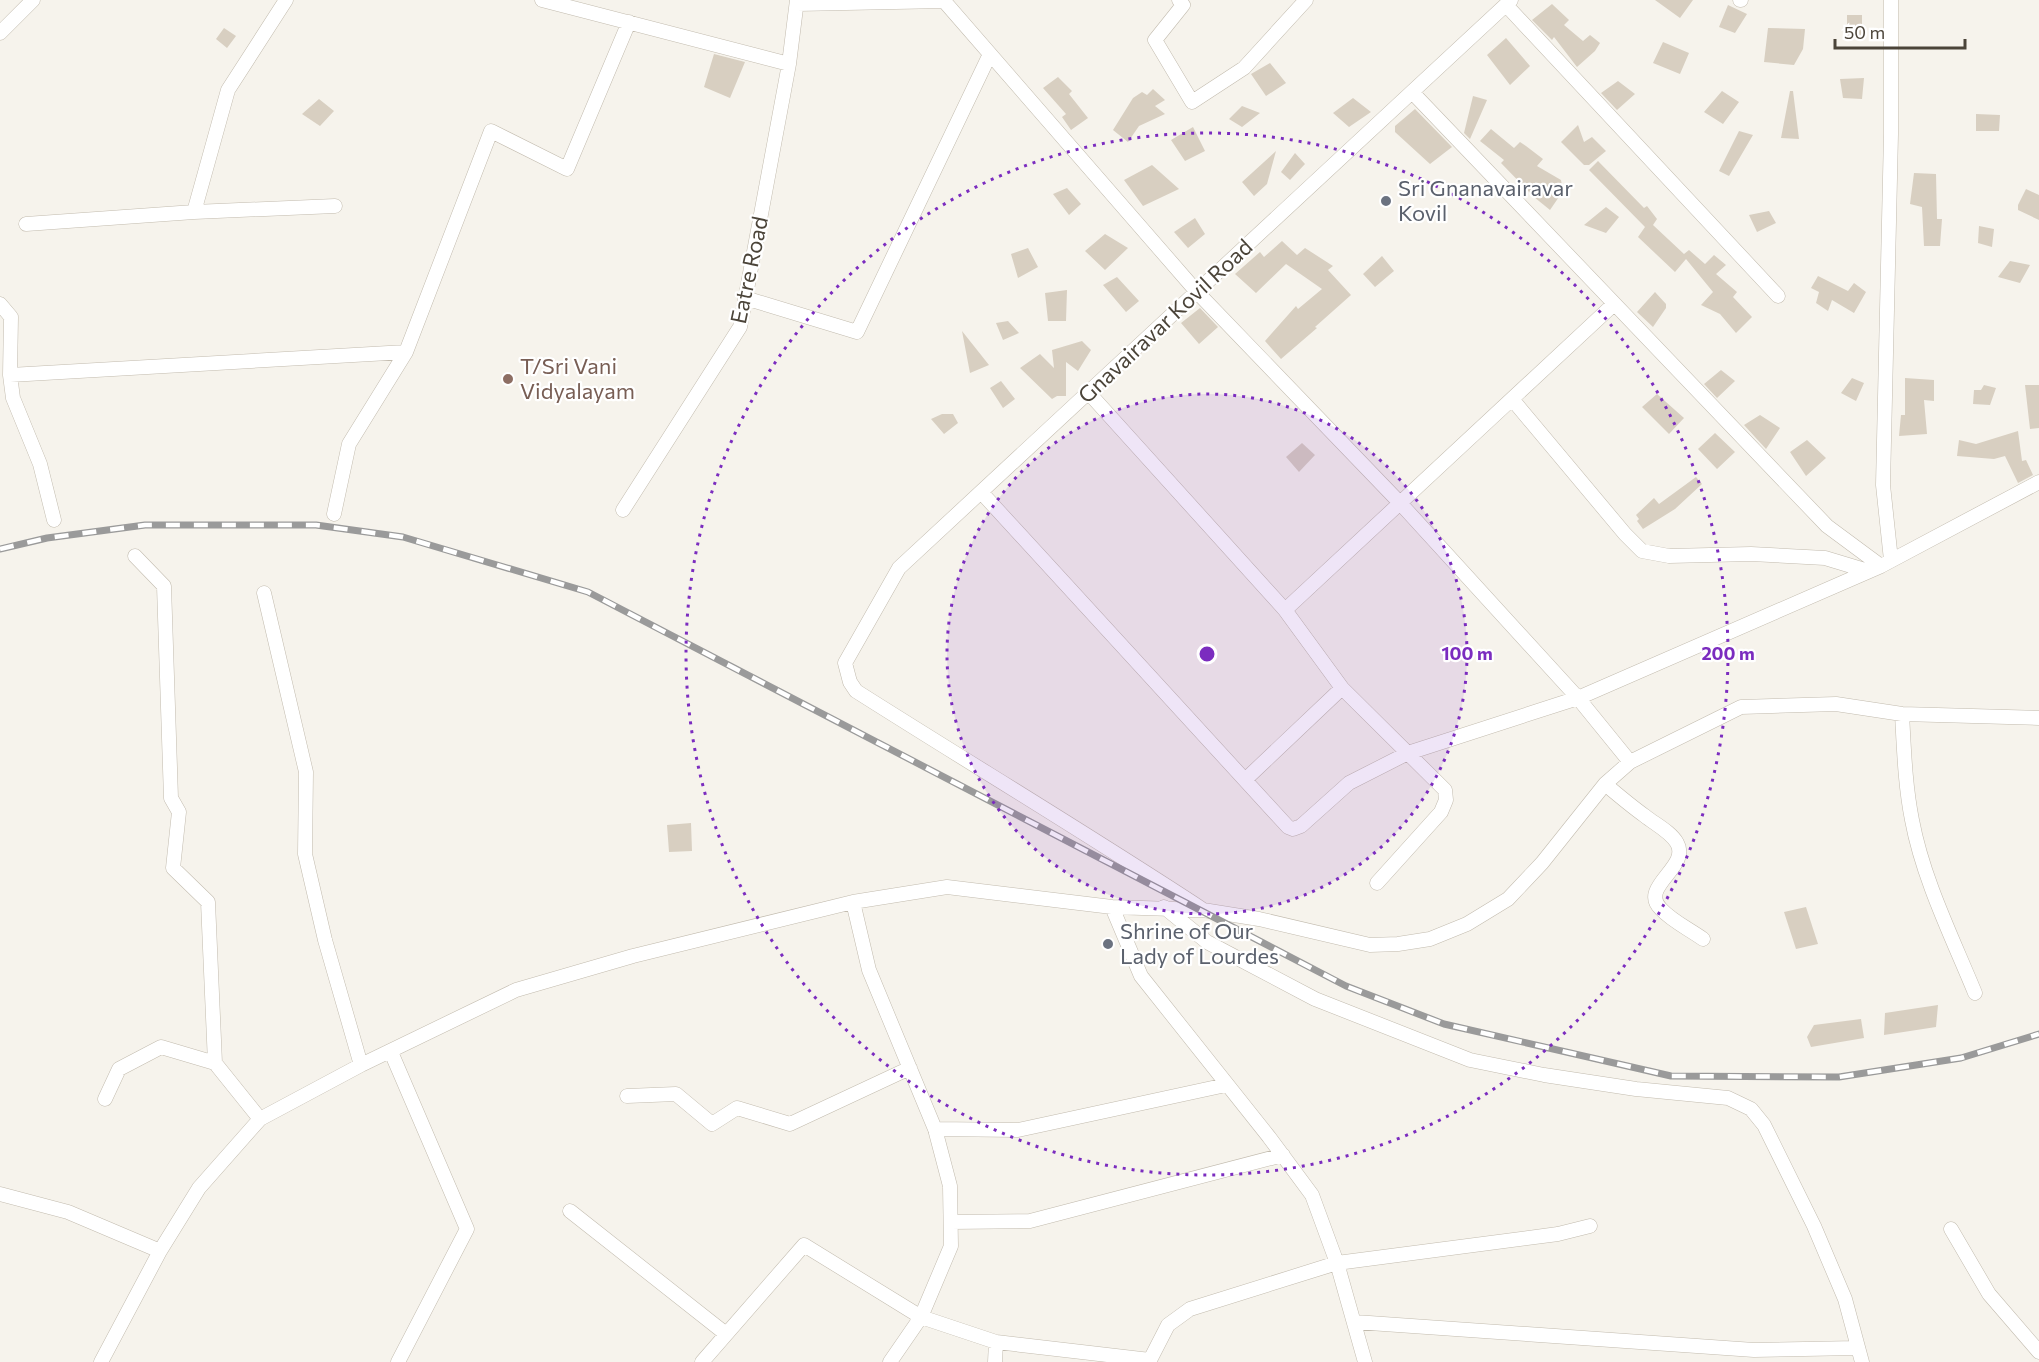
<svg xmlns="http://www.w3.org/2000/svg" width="2039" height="1362" viewBox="0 0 2039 1362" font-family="Commissioner,sans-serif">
<rect width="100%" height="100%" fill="#f6f3ec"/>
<!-- building -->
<path fill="#d8cfc1" d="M1655,0H1693L1680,18Z
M1552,4L1569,20L1564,25L1583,41L1590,35L1600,43L1595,51L1577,67L1554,37L1552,40L1532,20Z
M1728,5L1747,14L1735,33L1719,27Z
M1847,15H1862V36L1847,38Z
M224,28L236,36L227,48L216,39Z
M1768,28L1805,29L1803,49L1794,65L1764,62Z
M1506,38L1530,66L1510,85L1487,55Z
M1663,42L1689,53L1680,74L1653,63Z
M714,54L745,62L730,98L704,87Z
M1270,63L1286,83L1266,96L1251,74Z
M1058,77L1072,91L1069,94L1088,118L1071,130L1062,117L1066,114L1043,88Z
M1864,78L1862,99L1843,98L1840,79Z
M1618,81L1635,94L1617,110L1601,93Z
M1153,89L1165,100L1155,106L1165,114L1139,126L1128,142L1113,130L1133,98L1142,92L1147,95Z
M1722,91L1739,102L1723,124L1704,112Z
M1790,91H1793L1799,139L1781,138Z
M1473,96L1487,100L1470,139L1464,133Z
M1353,98L1371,112L1349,127L1333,113Z
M319,99L334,111L320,126L302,114Z
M1242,106L1260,113L1242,127L1229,119Z
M1415,109L1452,147L1430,164L1395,132V126Z
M1976,114L2000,115L1999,131H1976Z
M1578,125L1584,142L1592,137L1606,151L1589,165H1584L1561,142Z
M1193,127L1205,151L1185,161L1171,140Z
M1491,129L1514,148L1520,142L1526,146L1543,159L1537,166L1561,180L1563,191L1550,210L1534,197L1501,163L1504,160L1480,141Z
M1739,131L1753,135L1729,176L1719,171Z
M1276,151L1267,184L1254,196L1242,182Z
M1295,153L1305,164L1290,180L1281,172Z
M1598,161L1644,208L1647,206L1657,219L1653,225L1684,254L1689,250L1705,264L1714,255L1726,265L1716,274L1737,292L1733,297L1752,317L1736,333L1720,314L1701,305L1713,292L1686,259L1675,272L1638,237L1645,227L1589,170Z
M1152,165L1179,189L1143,206L1124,180Z
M1914,173L1936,174L1937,219H1942L1940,246H1924L1922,207L1910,204Z
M1067,188L1081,204L1069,215L1053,194Z
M2026,189L2039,195V220L2018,210V205Z
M1606,207L1619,217L1606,233L1584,225Z
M1769,211L1776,223L1757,232L1749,215Z
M1195,218L1205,234L1188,248L1174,232Z
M1979,226L1994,229L1992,247L1978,243Z
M1105,234L1128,248L1105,270L1085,251Z
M1282,241L1297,255L1305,248L1333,266L1328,270L1351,295L1315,327L1317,328L1281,359L1265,341L1296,306L1298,309L1322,289L1286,264L1256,293L1235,274L1260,252L1264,257Z
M1028,248L1038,267L1018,278L1011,254Z
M1382,256L1394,271L1375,287L1363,274Z
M2010,261L2030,265L2020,283L1998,277Z
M1818,276L1848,291L1854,283L1866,292L1854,313L1832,300L1828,311L1816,303L1819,292L1811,288Z
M1117,277L1139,301L1126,312L1103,285Z
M1067,290L1066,321H1048L1045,293Z
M1655,292L1666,304V308L1653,327L1637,312Z
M1200,308L1218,327L1199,344L1181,323Z
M1008,321L1019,333L1003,340L996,323Z
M962,331L989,365L970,373Z
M1082,341L1091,350L1078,371L1066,362V396H1057L1052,399L1020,368L1040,354L1054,368L1052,350Z
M1721,370L1735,381L1717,398L1704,384Z
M1852,378L1864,383L1856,401L1841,393Z
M1905,378L1934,380V401L1924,400L1927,434L1899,436L1901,415H1905Z
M1001,381L1015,399L1003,408L990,388Z
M1984,385L1996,388L1990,405L1973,404L1974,390H1981Z
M2025,385H2039V428L2030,429Z
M1657,394L1684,418L1669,434L1642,407Z
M942,414H953L958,423L944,434L931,419Z
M1760,415L1780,428L1766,449L1744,425Z
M2018,431L2022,461L2026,460L2033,475L2018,483L2005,456L1994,459L1957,456L1959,440L1976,444Z
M1715,433L1735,452L1717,469L1698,449Z
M1807,440L1826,458L1806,476L1790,452Z
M1302,443L1315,455L1299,472L1286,457Z
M1696,477L1702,484L1675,509L1643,529L1637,521L1639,519L1636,515L1654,498L1659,504Z
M691,823L692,851L669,852L667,825Z
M1806,907L1818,944L1796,949L1784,912Z
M1938,1005L1936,1027L1884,1035L1885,1013Z
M1861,1019L1864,1038L1811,1047L1807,1037L1814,1025Z"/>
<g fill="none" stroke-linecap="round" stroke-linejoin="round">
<defs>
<path id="minor" d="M542,0L789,64
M1179,0L1183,5L1155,40L1192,102L1244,68L1306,0
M1740,0H1741
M797,4L944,1L1197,292L1400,503L1578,698L1630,762
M1506,5L1778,296
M0,33L33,0
M1412,92L1827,526L1881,566
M194,212L228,90L286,0
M26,224L194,212L335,206
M745,298L857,332L990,54
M0,304L11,317L10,375L13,398L40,464L54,520
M10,375L406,352
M1088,392L1285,610L1342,688L1445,790L1446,800L1441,812L1377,883
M1512,399L1625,534L1642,551L1669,556L1751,554L1825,558L1868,571
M981,492L1288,827L1293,829L1301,826L1349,783L1408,753L1578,698L1881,566L2039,482
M623,510L740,327L789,64L797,0
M334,514L349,444L406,352L491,131L567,169L629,22
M135,556L164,586L171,798L179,812L173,868L208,902L215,1063
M1891,560L1883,485L1891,134V0
M264,593L306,772L305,854L325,940L361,1065
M1285,610L1614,304
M1902,714C1904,749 1905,785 1912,820C1923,879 1952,937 1975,993
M1246,779L1342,688
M1605,784C1618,795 1631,806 1645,816C1655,824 1671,832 1677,843C1691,867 1638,887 1661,909C1672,921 1689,929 1703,939
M1112,907L1141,976L1269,1137L1312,1195L1337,1263L1365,1362
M1164,907L1207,942L1315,999L1470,1060L1544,1075L1636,1089L1728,1098L1751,1109L1764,1125L1814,1226L1845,1299L1862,1362
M1202,909C1088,834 971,764 856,691L850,682L845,663L899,568L1511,0
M391,1052L467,1229L398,1362
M627,1096L676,1094L712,1124L737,1108L790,1124L910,1068
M105,1099L119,1069L161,1047L215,1063L260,1119
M935,1129L1018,1130L1226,1085
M0,1194L68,1212L160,1251
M570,1211L726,1334
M951,1222L1030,1221L1283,1155
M1951,1229L1989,1294L2039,1352
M1355,1322L1754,1350L1857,1348
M101,1362L160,1251L199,1188L260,1119L361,1065L516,990L633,956L853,902
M702,1362L804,1245L921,1317L996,1342L1150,1360
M890,1362L921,1317L951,1246L950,1186L935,1129L869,970L853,902L947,887L1112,907L1203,910L1259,919L1370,945L1398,944L1430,939L1467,924L1508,899L1542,863L1605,784L1630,762L1741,707L1836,704L1902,714L2039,718
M995,1362L996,1342
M1149,1362L1168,1325L1190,1309L1337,1263L1558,1234L1590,1226"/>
</defs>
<!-- minor casing -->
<use href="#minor" stroke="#c2bbae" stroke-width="15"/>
<!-- minor -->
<use href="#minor" stroke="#fff" stroke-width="14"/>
<defs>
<path id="rail" d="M0,549L47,538L145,525H316L403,537L588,592L1346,986L1444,1024L1671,1076L1839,1077L1961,1058L2039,1034"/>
</defs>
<!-- rail casing -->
<use href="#rail" stroke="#9a9a9a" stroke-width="7"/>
<!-- rail -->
<use href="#rail" stroke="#fff" stroke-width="4.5" stroke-dasharray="14" stroke-linecap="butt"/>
</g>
<!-- distance rings -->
<circle cx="1207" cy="654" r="260" fill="#7b2cbf" fill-opacity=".12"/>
<g fill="none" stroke="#7b2cbf" stroke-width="3" stroke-dasharray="3 6">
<circle cx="1207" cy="654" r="260"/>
<circle cx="1207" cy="654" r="521"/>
</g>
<!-- markers -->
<g fill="#6b7280" stroke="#fff" stroke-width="2">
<circle cx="1386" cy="201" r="6"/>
<circle cx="1108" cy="944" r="6"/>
</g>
<circle fill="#8d6e63" stroke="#fff" stroke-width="2" cx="508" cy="379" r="6"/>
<g text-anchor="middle" stroke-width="4.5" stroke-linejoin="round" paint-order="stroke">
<!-- worship labels -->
<g font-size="22" fill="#5b616d" stroke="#fff" text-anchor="start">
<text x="1398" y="196">Sri Gnanavairavar<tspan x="1398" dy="25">Kovil</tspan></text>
<text x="1120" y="939">Shrine of Our<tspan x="1120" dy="25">Lady of Lourdes</tspan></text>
</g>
<!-- street labels -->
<g font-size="22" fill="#4b4439" stroke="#fff">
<text transform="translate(749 270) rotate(-78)" y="8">Eatre Road</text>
<text transform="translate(1165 321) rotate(-43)" y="8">Gnavairavar Kovil Road</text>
</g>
<!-- education labels -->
<g font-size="22" fill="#785e54" stroke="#fff" text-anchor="start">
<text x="520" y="374">T/Sri Vani<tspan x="520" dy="25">Vidyalayam</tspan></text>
</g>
</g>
<circle cx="1207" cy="654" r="9" fill="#7b2cbf" stroke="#fff" stroke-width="3"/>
<g font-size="18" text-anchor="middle" font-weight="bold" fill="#7b2cbf" stroke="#fff" stroke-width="4.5" stroke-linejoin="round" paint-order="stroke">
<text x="1467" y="660">100 m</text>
<text x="1728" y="660">200 m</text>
</g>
<!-- scale -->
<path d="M1835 39v9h130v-9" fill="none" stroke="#4b4439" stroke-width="3"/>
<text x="1844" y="39" font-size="18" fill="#4b4439" stroke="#ffffff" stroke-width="4.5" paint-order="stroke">50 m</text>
</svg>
